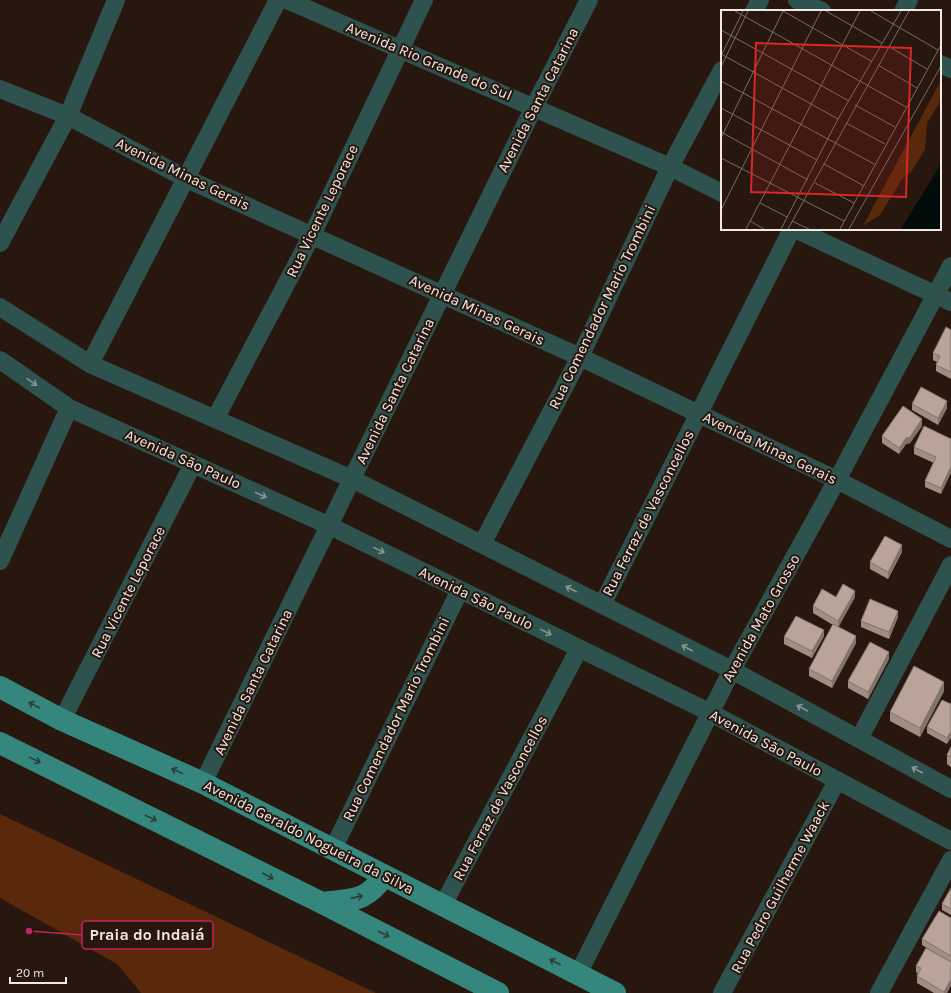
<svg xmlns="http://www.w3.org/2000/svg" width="951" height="993" viewBox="0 0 951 993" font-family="Karla,sans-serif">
<rect width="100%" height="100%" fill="#28170f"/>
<!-- garden -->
<path fill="#5a280b" d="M0,814L376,993H141L117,964L0,898Z"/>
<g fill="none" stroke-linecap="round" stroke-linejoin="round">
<!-- minor -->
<path stroke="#2e524d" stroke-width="18" d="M287,0L670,167L722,193
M797,0L822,11
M754,11L760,0
M903,11L909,0
M940,64L951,69
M0,89L68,116L187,179L580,357L837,480L951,539
M795,229L951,302
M0,243L68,116L116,0
M0,307L90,364L352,479L732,670L951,789
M0,360L69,408L330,526L711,713L951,841
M90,364L278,0
M215,419L312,235L424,0
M482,544L580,357L670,167L722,70
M0,561L69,408
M602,605L792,229
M62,720L193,464
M859,739L951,565
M203,783L534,107L589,0
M333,849L460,590
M443,905L579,649
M578,974L732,670L837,480L951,266
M722,993L837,781
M879,993L951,860"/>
<!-- major -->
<path stroke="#35877e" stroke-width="22" d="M0,687L62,720L203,783L615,993
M0,743L322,903L498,993
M322,903C352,899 365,903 384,876"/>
</g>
<!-- wall -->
<path fill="#a08d84" d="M951,330V379L936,371V365L937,362L933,360V353Z
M912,404L947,408L938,425L912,410Z
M922,426L910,443L906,444L899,454L882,443V436Z
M951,439L941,494L925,487V481L934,463L914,454V447Z
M902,552L888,579L870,569V562Z
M836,597H855L838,627L856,643L832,688L809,676V669L833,625L813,613V606Z
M898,617L889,639L861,627V621Z
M824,636L812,658L784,644V637Z
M889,659L868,699L848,688V681Z
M944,691L920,737L890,721V712Z
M951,704L947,744L927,733V727Z
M951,747V767L947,764V755Z
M951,888V915L942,910V904Z
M951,918V985L947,993H934L917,983V976L918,974L916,972V966L943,958L922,945V939Z"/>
<!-- shaded-wall -->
<path fill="#82736b" d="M947,401V408L938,425V418Z
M922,419V426L910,443L906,444L899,454V448L906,438Z
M951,466V473L941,494V488Z
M902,545V552L888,579V572Z
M855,591V597L838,628V621Z
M898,611V617L889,639V632Z
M824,630V636L812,658V651Z
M856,636V643L832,688V681Z
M889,652V659L868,699V692Z
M944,682V691L920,737V728Z
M951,731V738L947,744V738Z
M951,979V985L947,993H944V992Z"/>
<!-- building -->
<path fill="#baa499" stroke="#82736b" d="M946,327L951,330V372L936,365L940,356L933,353Z
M921,387L947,401L938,418L912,404Z
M903,406L922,419L910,437L906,438L899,448L882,436Z
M924,426L951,439V466L941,488L925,481L936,457L914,447Z
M885,536L902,545L888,572L870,562Z
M843,584L855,591L838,621L813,606L822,589L836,597Z
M870,599L898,611L889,632L861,621Z
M796,616L824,630L812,651L784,637Z
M833,624L856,636L832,681L809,669Z
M870,642L889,652L868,692L848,681Z
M914,666L944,682L920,728L890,712Z
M942,700L951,704V731L947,738L927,727Z
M951,747V757L947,755Z
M951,888V909L942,904Z
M939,911L951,918V956L922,939Z
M926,948L951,962V979L944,992L917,976L921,968L916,966Z"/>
<!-- one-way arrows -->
<defs><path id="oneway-shaft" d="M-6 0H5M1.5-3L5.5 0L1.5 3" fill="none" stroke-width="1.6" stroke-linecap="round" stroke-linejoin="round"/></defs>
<g stroke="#879690">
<use href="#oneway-shaft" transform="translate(32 382) rotate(35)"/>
<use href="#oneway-shaft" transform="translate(261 495) rotate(24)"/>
<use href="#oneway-shaft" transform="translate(379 550) rotate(26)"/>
<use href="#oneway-shaft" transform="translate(571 589) rotate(-153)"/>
<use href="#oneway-shaft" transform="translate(546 632) rotate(26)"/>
<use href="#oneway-shaft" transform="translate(687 648) rotate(-153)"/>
<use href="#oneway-shaft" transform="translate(802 708) rotate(-152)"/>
<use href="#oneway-shaft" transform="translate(917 770) rotate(-152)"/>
</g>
<g stroke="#2d3e36">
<use href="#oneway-shaft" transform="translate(34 705) rotate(-152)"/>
<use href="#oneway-shaft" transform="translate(35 760) rotate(26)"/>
<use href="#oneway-shaft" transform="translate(177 771) rotate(-156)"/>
<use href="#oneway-shaft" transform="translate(151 818) rotate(26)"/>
<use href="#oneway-shaft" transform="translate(268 876) rotate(27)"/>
<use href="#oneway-shaft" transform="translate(357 897) rotate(-13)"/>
<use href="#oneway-shaft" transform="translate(384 934) rotate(27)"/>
<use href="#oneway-shaft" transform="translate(555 962) rotate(-153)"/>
</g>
<g text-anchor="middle" stroke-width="4" stroke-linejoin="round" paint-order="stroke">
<!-- street labels -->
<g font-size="15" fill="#f4e8e3" stroke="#28170f">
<text transform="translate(429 61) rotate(23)" y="5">Avenida Rio Grande do Sul</text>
<text transform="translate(538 100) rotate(-63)" y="5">Avenida Santa Catarina</text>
<text transform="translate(183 174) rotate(26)" y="5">Avenida Minas Gerais</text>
<text transform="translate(322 211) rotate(-64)" y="5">Rua Vicente Leporace</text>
<text transform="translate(602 307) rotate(-64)" y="5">Rua Comendador Mario Trombini</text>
<text transform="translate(477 310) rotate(25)" y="5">Avenida Minas Gerais</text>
<text transform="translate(395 391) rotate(-64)" y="5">Avenida Santa Catarina</text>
<text transform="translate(770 448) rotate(26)" y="5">Avenida Minas Gerais</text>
<text transform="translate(183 459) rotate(24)" y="5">Avenida São Paulo</text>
<text transform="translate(648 513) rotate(-63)" y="5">Rua Ferraz de Vasconcellos</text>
<text transform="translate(128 592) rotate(-63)" y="5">Rua Vicente Leporace</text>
<text transform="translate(476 598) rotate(26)" y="5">Avenida São Paulo</text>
<text transform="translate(761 618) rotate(-61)" y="5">Avenida Mato Grosso</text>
<text transform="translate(253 682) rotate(-64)" y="5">Avenida Santa Catarina</text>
<text transform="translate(396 719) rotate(-64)" y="5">Rua Comendador Mario Trombini</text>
<text transform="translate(766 743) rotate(28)" y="5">Avenida São Paulo</text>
<text transform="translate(500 798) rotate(-62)" y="5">Rua Ferraz de Vasconcellos</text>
<text transform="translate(309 837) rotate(27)" y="5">Avenida Geraldo Nogueira da Silva</text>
<text transform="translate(780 887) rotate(-62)" y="5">Rua Pedro Guilherme Waack</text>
</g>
</g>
<!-- overview -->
<g transform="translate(721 10)">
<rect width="220" height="220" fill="#28170f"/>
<path d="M220,70V90L206,113L204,139L191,161L181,169L159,205L142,216Z" fill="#5a280b"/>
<path d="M220,153V219H180L209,172Z" fill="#020c0a"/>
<path fill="none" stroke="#7a6b64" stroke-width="1" d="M14,1L185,97M62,1L150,51M105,1L161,33M150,1L217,40M0,20L128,91M167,36L206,59M0,44L117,109M0,46L22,1M157,55L196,78M0,57L27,1M0,71L153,154M134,95L174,117M0,98L96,150M125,113L164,134M0,122L87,170M0,128L62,1M0,148L123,211M103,154L143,176M94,173L133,193M39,193L66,207M0,200L100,1M29,211L43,219M71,211L88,219M25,219L139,1M60,219L117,109L180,1M67,219L188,1M119,219L220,35M128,219L220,56"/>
<path fill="#d62828" fill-opacity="0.15" stroke="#d62828" stroke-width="2" d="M35,33L190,38L185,187L30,182Z"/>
<rect width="220" height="220" fill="none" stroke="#f4e8e3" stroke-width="2"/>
</g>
<!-- callouts -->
<path fill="none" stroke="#c42262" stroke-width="1.5" d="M29 931L82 935"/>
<circle fill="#c42262" stroke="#28170f" stroke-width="1.5" cx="29" cy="931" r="4"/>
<rect fill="#28170f" stroke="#c42262" stroke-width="1.5" x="82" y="921" width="131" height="28" rx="4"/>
<g font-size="16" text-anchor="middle" font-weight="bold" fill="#f4e8e3">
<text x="147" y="940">Praia do Indaiá</text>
</g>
<!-- scale -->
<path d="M10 977v6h56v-6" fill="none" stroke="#f4e8e3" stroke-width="2"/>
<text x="16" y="977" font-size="12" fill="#f4e8e3" stroke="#28170f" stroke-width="3" paint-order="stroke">20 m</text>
</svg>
